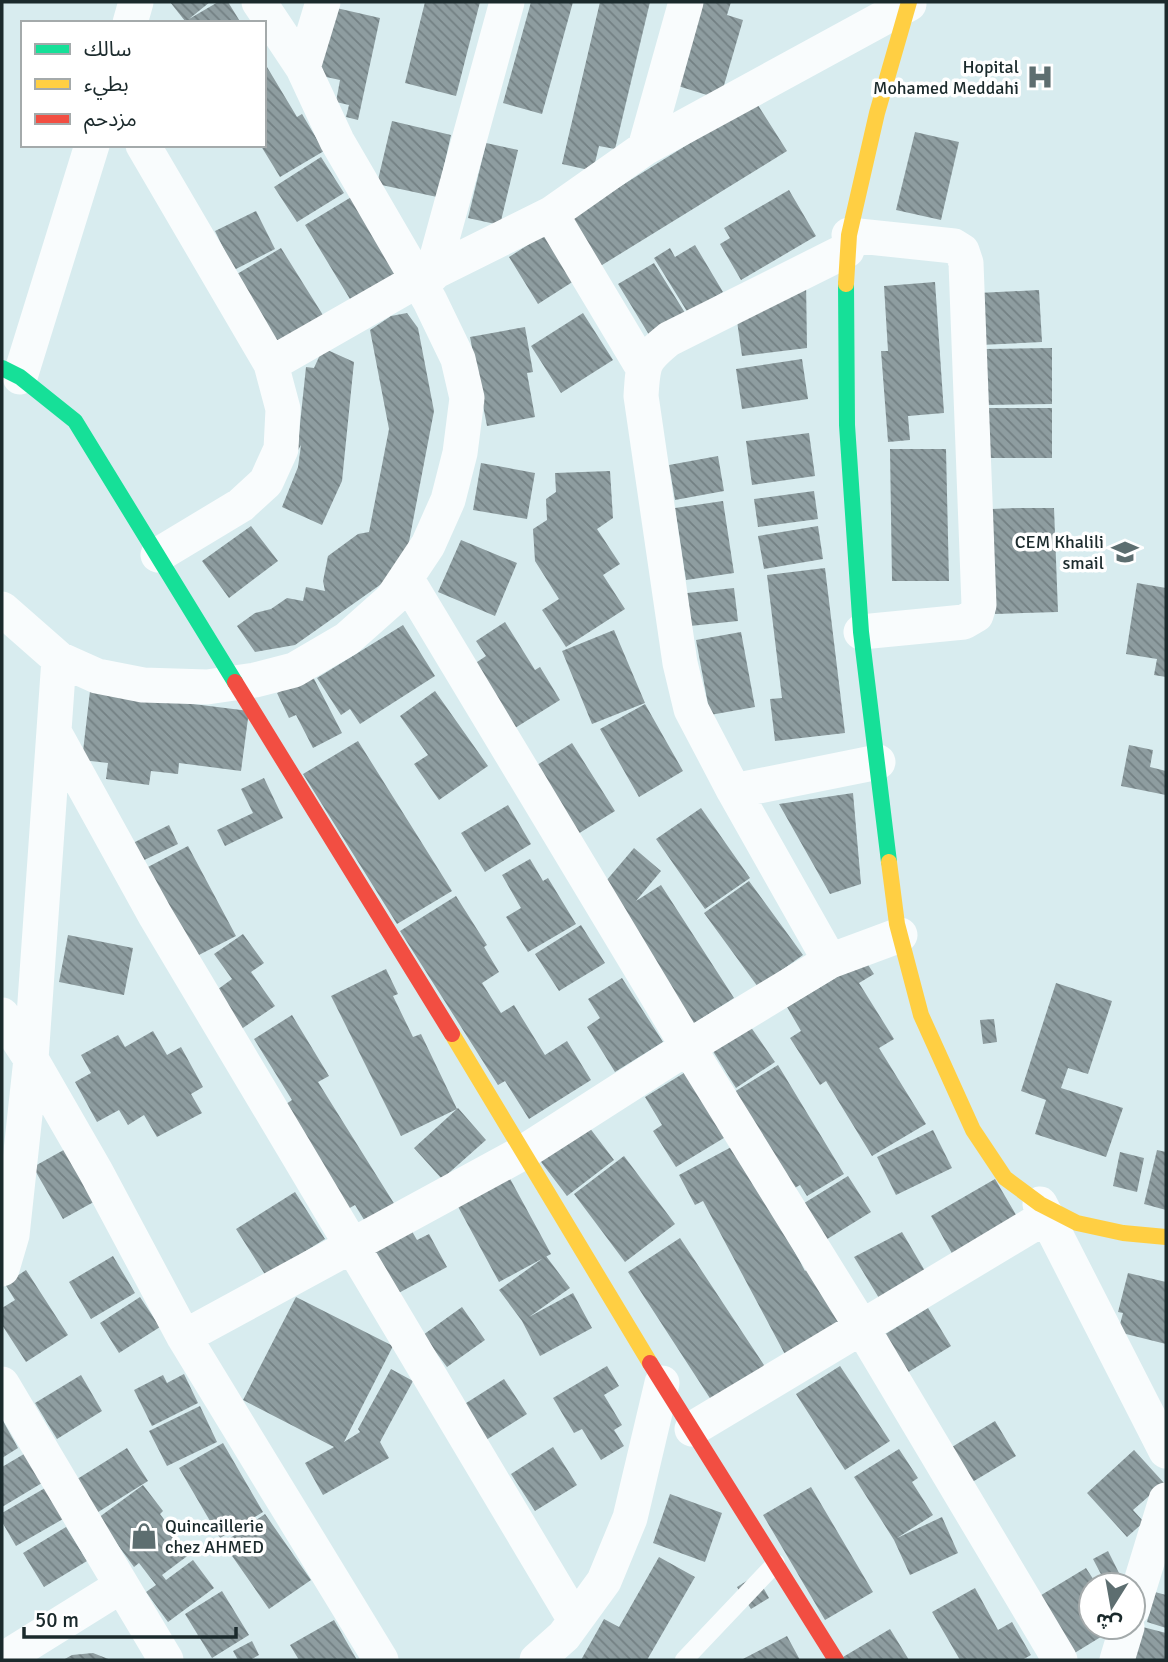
<svg xmlns="http://www.w3.org/2000/svg" width="1168" height="1662" viewBox="0 0 1168 1662" font-family="Signika,'Noto Sans Arabic',sans-serif">
<defs>
<pattern id="building-back-hatch" width="6" height="6" patternUnits="userSpaceOnUse" patternTransform="scale(1.75)"><rect width="6" height="6" fill="#8e9da0"/><path d="M-1 5l2 2M0 0l6 6M5-1l2 2" fill="none" stroke="#738083"/></pattern>
</defs>
<rect width="100%" height="100%" fill="#d8ecef"/>
<!-- building -->
<path fill="url(#building-back-hatch)" d="M170,2H210L189,19L218,2H228L241,23H182L185,21Z
M425,2H480L456,96L405,83Z
M531,2H573L542,114L503,103Z
M600,2H650L615,149L599,146L593,171L562,164Z
M703,2H731L727,15L743,20L720,99L678,86Z
M332,7L380,18L358,120L346,117L349,105L336,102L340,80L317,75Z
M264,62L297,117L302,114L324,151L280,177L261,146L267,143L264,138Z
M756,102L787,151L594,270L563,222Z
M392,121L451,135L437,197L377,184Z
M915,132L959,142L941,220L896,210Z
M486,143L518,150L500,225L468,218Z
M321,157L344,193L297,222L274,187Z
M789,190L816,236L741,280L720,244L730,238L724,228Z
M353,196L401,275L353,304L305,225Z
M256,211L275,249L234,270L215,231Z
M545,234L574,281L538,304L509,257Z
M695,245L723,292L688,313L654,258L670,248L675,257Z
M281,248L326,320L277,350L232,277Z
M654,263L687,316L651,338L618,284Z
M806,280L807,348L742,356L736,314Z
M935,282L944,413L908,416L910,440L888,442L881,351H888L884,286Z
M1039,290L1042,342L980,345L978,293Z
M407,313L418,328L434,411L404,568L295,645L255,652L237,626L255,613L271,609L287,598L303,601L306,587L325,591L323,581L328,556L358,534L369,532L389,429L370,330L391,316Z
M583,313L613,360L561,393L531,346Z
M525,327L533,372L527,373L535,417L487,426L470,337Z
M323,348L354,362L342,481L322,525L282,507L298,467L301,445L297,452L306,367L314,368Z
M1052,348V404L985,405V349Z
M802,359L808,399L742,409L736,369Z
M987,408H1052V458H987Z
M809,433L815,476L752,485L746,441Z
M890,449H946L949,581H892Z
M718,456L724,491L675,500L669,465Z
M481,463L535,473L527,519L473,510Z
M610,471L613,518L597,529L620,564L603,575L625,609L566,647L542,610L559,599L535,561L533,529L547,520L546,499L556,492L555,473Z
M814,491L818,519L758,527L754,499Z
M723,501L734,573L686,580L675,508Z
M1017,508H1054L1058,612L995,614L991,509Z
M251,526L278,561L229,598L202,561Z
M818,526L823,559L764,569L758,536Z
M461,540L517,563L495,616L438,592Z
M825,568L845,733L775,741L770,699L782,698L767,575Z
M1137,583L1166,588V677L1154,675L1157,659L1126,654Z
M734,588L738,621L690,626L687,593Z
M505,622L535,670L540,667L560,700L515,728L474,664L486,656L476,641Z
M403,625L435,676L360,724L350,709L341,715L317,678Z
M614,630L645,703L592,724L562,651Z
M741,632L755,707L710,715L696,640Z
M312,675L342,733L313,748L296,715L289,718L277,693Z
M90,691L249,711L241,771L179,763L178,774L151,771L149,785L106,779L108,763L82,760Z
M435,691L488,766L439,800L414,764L428,755L400,716Z
M645,704L683,771L639,797L600,729Z
M358,741L452,891L397,924L303,774Z
M572,743L615,811L573,837L529,770Z
M1129,745L1153,750L1150,767L1166,771V795L1121,786Z
M264,778L283,818L225,846L217,830L253,813L241,789Z
M853,793L861,884L830,894L779,804Z
M508,805L531,844L485,872L461,833Z
M701,808L750,878L705,909L656,839Z
M169,825L178,844L138,863L129,845Z
M188,846L236,936L193,958L146,868Z
M634,848L661,871L636,901L661,885L734,998L693,1024L600,888Z
M530,859L543,881L548,878L576,924L528,952L506,917L521,908L502,875Z
M749,881L803,955L758,987L704,913Z
M456,896L487,945L484,947L499,972L482,983L501,1013L514,1005L545,1055L567,1041L591,1080L529,1119L505,1081L498,1085L400,931Z
M581,925L605,963L559,991L535,954Z
M243,934L264,963L251,972L275,1006L237,1032L210,995L232,979L214,954Z
M68,935L133,948L124,995L59,982Z
M865,960L874,974L859,983L894,1039L879,1048L926,1124L872,1156L826,1081L820,1085L790,1038L801,1031L787,1007Z
M386,969L398,994L393,996L413,1037L421,1034L457,1109L401,1136L331,996Z
M622,978L663,1042L615,1072L587,1027L600,1018L588,999Z
M1056,983L1112,1001L1088,1074L1068,1068L1061,1088L1123,1108L1106,1157L1035,1134L1046,1100L1021,1091Z
M292,1015L329,1076L318,1082L395,1205L366,1223L355,1205L348,1209L283,1106L292,1100L254,1039Z
M994,1019L997,1042L983,1044L980,1020Z
M748,1023L775,1062L736,1088L711,1048Z
M153,1031L167,1055L181,1047L203,1087L191,1094L202,1113L157,1137L144,1115L128,1125L119,1110L97,1122L75,1082L91,1073L81,1055L118,1035L125,1047Z
M778,1065L844,1174L807,1196L800,1185L793,1189L734,1092Z
M692,1068L737,1130L676,1167L653,1131L662,1125L645,1097Z
M458,1108L486,1140L442,1179L414,1148Z
M586,1123L614,1160L567,1196L538,1158Z
M933,1130L952,1168L896,1195L877,1157Z
M737,1144L805,1271L811,1267L845,1330L788,1360L703,1201L695,1205L679,1175Z
M69,1147L99,1199L63,1219L33,1167Z
M1157,1150L1166,1152V1210L1144,1204Z
M1120,1152L1144,1158L1137,1192L1113,1186Z
M624,1156L675,1224L625,1262L574,1194Z
M508,1175L551,1254L499,1282L456,1203Z
M848,1176L871,1212L824,1241L801,1205Z
M995,1179L1019,1220L954,1257L931,1216Z
M295,1192L325,1239L266,1276L236,1229Z
M410,1228L417,1240L429,1234L447,1267L393,1296L368,1251Z
M902,1232L925,1271L879,1298L854,1257Z
M680,1238L770,1374L717,1409L628,1272Z
M113,1256L135,1293L91,1319L69,1282Z
M546,1256L570,1288L529,1317L573,1293L592,1328L540,1356L522,1321L499,1290Z
M26,1270L68,1335L26,1362L2,1325V1308L15,1300L5,1284Z
M1128,1273L1166,1282V1344L1118,1332L1123,1313L1118,1312Z
M140,1297L160,1327L119,1353L100,1323Z
M296,1297L393,1346L344,1442L360,1432L358,1429L391,1369L413,1381L380,1442L389,1458L323,1495L305,1463L334,1447L243,1400Z
M462,1307L485,1340L447,1367L423,1335Z
M928,1308L951,1346L902,1376L879,1338Z
M607,1366L619,1386L604,1395L622,1425L614,1430L624,1446L601,1460L582,1429L574,1433L553,1398Z
M840,1366L890,1441L845,1470L796,1394Z
M184,1374L198,1403L152,1426L134,1390L163,1375L167,1383Z
M81,1375L102,1411L57,1439L35,1403Z
M504,1379L527,1414L486,1440L463,1405Z
M200,1406L217,1442L167,1466L149,1431Z
M2,1419L18,1448L2,1458Z
M995,1421L1016,1456L969,1484L947,1450Z
M223,1443L263,1512L220,1538L179,1468Z
M553,1447L577,1485L535,1511L511,1474Z
M127,1448L148,1481L95,1514L74,1481Z
M899,1449L918,1478L912,1482L933,1515L897,1538L942,1517L958,1553L910,1575L894,1540L854,1477Z
M1134,1450L1164,1483L1133,1510L1144,1522L1127,1537L1087,1493Z
M24,1454L42,1483L2,1507V1467Z
M143,1485L163,1511L160,1514L190,1554L162,1575L166,1580L193,1560L214,1588L168,1622L146,1592L156,1585L139,1563L134,1567L98,1518Z
M811,1487L873,1592L825,1620L763,1515Z
M45,1488L63,1519L16,1546L2,1522V1513Z
M670,1494L722,1513L705,1562L653,1543Z
M265,1514L311,1580L269,1609L223,1543Z
M66,1527L87,1561L44,1587L23,1553Z
M1108,1551L1119,1573L1104,1580L1093,1559Z
M659,1557L695,1577L647,1660H581L604,1619L619,1627Z
M1086,1568L1097,1585H1091V1627H1099L1104,1635L1073,1654L1038,1597Z
M756,1575L769,1598L751,1609L737,1587Z
M975,1588L998,1630L1012,1622L1031,1655L1022,1660H960L932,1612Z
M222,1591L249,1635L212,1658L185,1614Z
M1155,1592L1166,1595V1628L1147,1622Z
M334,1620L357,1660H299L290,1645Z
M1139,1626L1166,1633V1660H1130Z
M890,1629L909,1660H838Z
M787,1636L800,1660H741Z
M252,1641L259,1655L250,1660H238L233,1651Z
M93,1653L111,1660H63L72,1655Z"/>
<g fill="none" stroke-linecap="round" stroke-linejoin="round">
<!-- lane -->
<path stroke="#f9fcfd" stroke-width="18" d="M684,1660L776,1563"/>
<!-- street -->
<path stroke="#f9fcfd" stroke-width="35" d="M130,23L136,2
M303,68L323,2
M143,145L271,364L283,409L281,449L266,482L241,505L158,555
M645,148L686,2
M551,214L643,368
M849,235L954,246L962,251L966,263L979,605L976,615L964,622L861,632
M432,275L507,2
M271,364L418,280L551,214L645,148L909,4
M20,377L92,145
M406,578L688,1047L861,1326L1060,1660
M2,609L59,659L97,676L143,685L207,687L255,680L294,670L347,639L392,599L428,545L448,500L460,453L467,398L458,359L430,301L337,141L303,68L259,2
M54,732L155,915L575,1620
M734,791L878,762
M830,961L734,791L691,709L680,663L641,396C643,363 643,360 669,339L847,250
M2,1015L31,1059L96,1172L184,1337L381,1660
M1040,1204L1166,1451
M2,1269L12,1235L31,1059L59,659
M184,1337L524,1152L688,1047L830,961L900,935
M2,1384L166,1660
M692,1429L1047,1216
M1133,1608L1166,1500
M2,1660L121,1586
M537,1660L564,1636L604,1581L630,1518L662,1383
M1117,1660L1127,1627"/>
<!-- fast -->
<path stroke="#16e098" stroke-width="16" d="M846,284L847,425L861,632L889,862
M2,368L20,377L75,421L235,682"/>
<!-- slow -->
<path stroke="#ffcf43" stroke-width="16" d="M846,284L849,235L877,113L909,2
M889,862L897,924L921,1015L973,1130L1005,1178L1040,1204L1077,1223L1123,1233L1166,1237
M452,1034L650,1363"/>
<!-- jam -->
<path stroke="#f24e42" stroke-width="16" d="M235,682L452,1034
M650,1363L836,1660"/>
</g>
<!-- icons -->
<defs>
<symbol id="hospital-bare" viewBox="-9 -9 18 18"><path d="M-5-5h3v3.5h4V-5h3V5h-3V1.5h-4V5h-3Z" fill="#5d6e70" stroke="#fff" stroke-width="2.5" paint-order="stroke"/></symbol>
<symbol id="school-bare" viewBox="-9 -9 18 18"><path d="M0-5L7-2L0 1L-7-2ZM-4 1L0 2.5L4 1V4Q0 6-4 4Z" fill="#5d6e70" stroke="#fff" stroke-width="2.5" paint-order="stroke"/></symbol>
<symbol id="shop-bare" viewBox="-9 -9 18 18"><path d="M-5-2.5h2.3a2.7 3.5 0 0 1 5.4 0H5L5.5 6h-11ZM-1.5-2.5h3a1.5 2.3 0 0 0-3 0Z" fill="#5d6e70" stroke="#fff" stroke-width="2.5" paint-order="stroke"/></symbol>
</defs>
<g fill-rule="evenodd">
<use href="#hospital-bare" x="1021" y="58" width="38" height="38"/>
<use href="#school-bare" x="1106" y="533" width="38" height="38"/>
<use href="#shop-bare" x="125" y="1517" width="38" height="38"/>
</g>
<g text-anchor="middle" stroke-width="7" stroke-linejoin="round" paint-order="stroke">
<!-- poi labels -->
<g font-size="18" fill="#1b2a2c" stroke="#fff" text-anchor="end">
<text x="1019" y="73">Hopital<tspan x="1019" dy="21">Mohamed Meddahi</tspan></text>
<text x="1104" y="548">CEM Khalili<tspan x="1104" dy="21">smail</tspan></text>
<text x="165" y="1532" text-anchor="start">Quincaillerie<tspan x="165" dy="21">chez AHMED</tspan></text>
</g>
</g>
<!-- border -->
<rect width="1168" height="1662" fill="none" stroke="#1b2a2c" stroke-width="7"/>
<!-- legend -->
<rect x="21" y="21" width="245" height="126" fill="#ffffff" stroke="#a4aaab" stroke-width="2"/>
<rect x="35" y="44" width="35" height="10" fill="#16e098" stroke="#a4aaab" stroke-width="2"/>
<text x="84" y="56" font-size="21" fill="#1b2a2c">سالك</text>
<rect x="35" y="79" width="35" height="10" fill="#ffcf43" stroke="#a4aaab" stroke-width="2"/>
<text x="84" y="91" font-size="21" fill="#1b2a2c">بطيء</text>
<rect x="35" y="114" width="35" height="10" fill="#f24e42" stroke="#a4aaab" stroke-width="2"/>
<text x="84" y="126" font-size="21" fill="#1b2a2c">مزدحم</text>
<!-- north arrow -->
<g transform="translate(1112 1606) rotate(191)"><circle r="33" fill="#ffffff" stroke="#a4aaab" stroke-width="2"/>
<path d="M0-5L12 26L0 18L-12 26Z" fill="#5d6e70"/>
<text y="-10" font-size="19" font-weight="bold" text-anchor="middle" fill="#1b2a2c">ش</text>
</g>
<!-- scale -->
<path d="M24 1627v10h212v-10" fill="none" stroke="#1b2a2c" stroke-width="3.5"/>
<text x="35" y="1627" font-size="21" fill="#1b2a2c" stroke="#ffffff" stroke-width="5" paint-order="stroke">50 m</text>
</svg>
